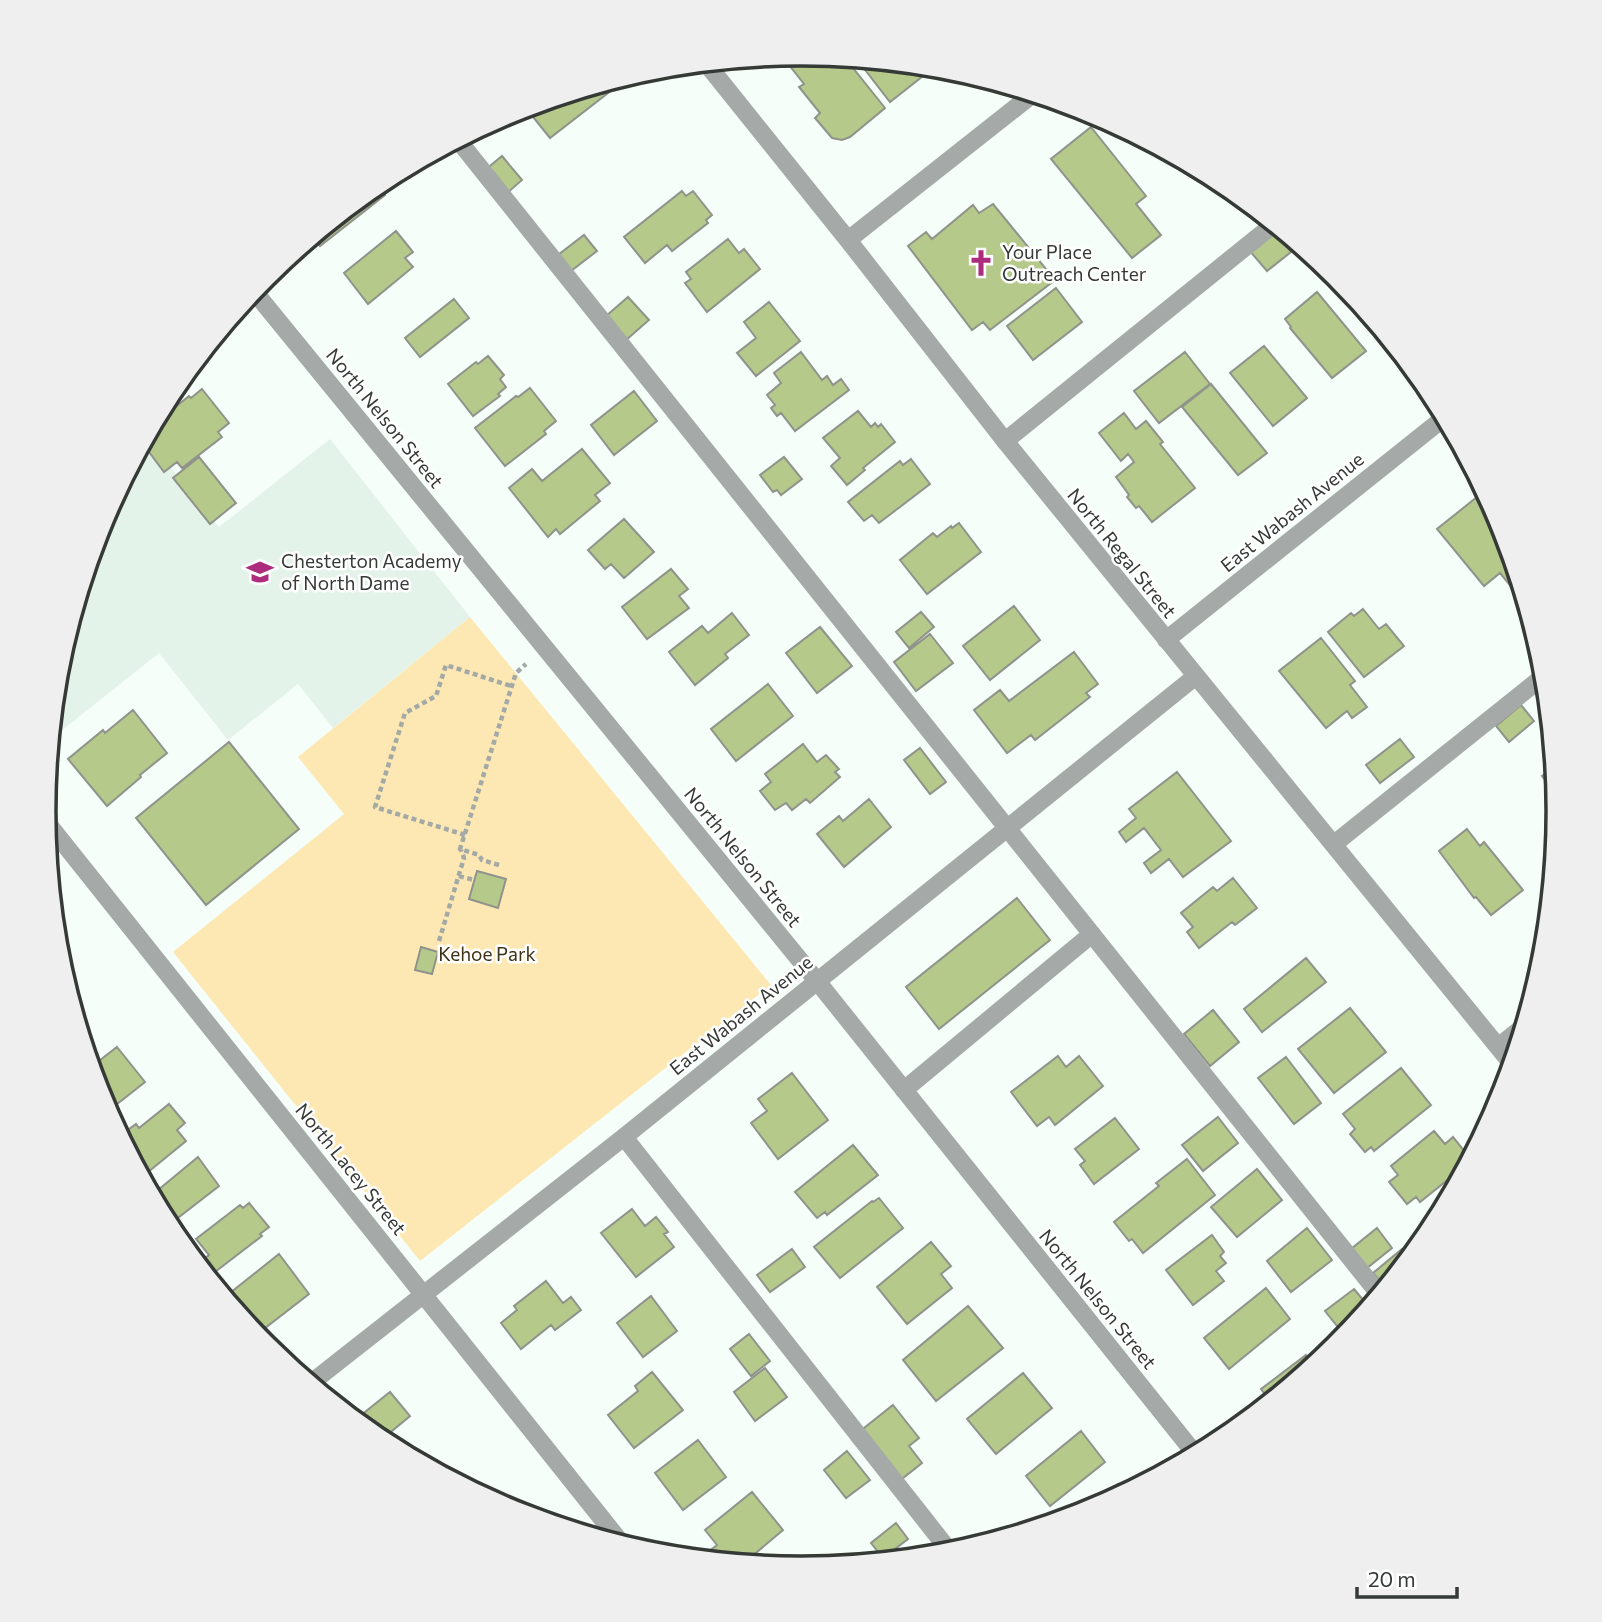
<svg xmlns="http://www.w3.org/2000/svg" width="1602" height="1622" viewBox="0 0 1602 1622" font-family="Commissioner,sans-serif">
<rect width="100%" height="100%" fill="#f5fef8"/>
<!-- built -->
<path fill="#e3f3e9" d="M146,437L219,527L330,439L470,617L333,728L298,684L228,740L159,653L51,739L58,663L102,521Z"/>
<!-- green -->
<path fill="#fde8b4" d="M470,617L771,985L420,1261L173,952L344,814L298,757Z"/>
<!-- building -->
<path fill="#b5c98a" stroke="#90938b" stroke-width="2" d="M801,54L813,55L817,60L823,56L830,57L833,59L835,57L845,58L885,108L850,137L842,140L832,138L815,118L820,113L799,87L804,84L782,56Z
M862,60L923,66L928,72L890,102L859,62Z
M601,84L608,93L550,138L525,107Z
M1091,127L1146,196L1136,204L1161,235L1132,258L1051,159Z
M502,156L522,180L506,194L485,170Z
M377,184L385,195L320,246L313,237Z
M682,191L686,196L693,191L712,215L706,220L708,223L672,251L667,245L645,263L624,237Z
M993,204L1055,280L990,330L983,322L972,330L908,246L926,232L932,239L973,205L979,213Z
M1273,229L1291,252L1267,271L1249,250Z
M396,231L413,252L405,258L413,267L368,304L344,273Z
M584,235L597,251L567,274L554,258Z
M728,239L739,253L744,249L760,269L707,312L685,283L691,279L686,272Z
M1331,271L1337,276L1378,326L1376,328Z
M1056,288L1082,322L1033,360L1007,326Z
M1317,292L1366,351L1332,378L1290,328L1291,327L1285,319Z
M628,297L649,320L626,340L606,316Z
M454,299L469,318L420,357L405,338Z
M769,302L800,341L756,376L737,353L756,338L744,322Z
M1264,346L1307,398L1273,426L1230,373Z
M801,352L822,380L827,376L833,385L841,379L849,390L795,431L781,413L777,416L771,408L775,405L767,395L781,383L774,373Z
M1185,352L1210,384L1159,423L1134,391Z
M488,356L504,375L500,379L506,387L498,394L500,396L473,416L448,384L476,362L478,364Z
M1211,384L1267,453L1238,475L1182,407Z
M530,388L556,421L544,431L546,434L505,466L475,428L516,396L518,397Z
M202,389L229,423L218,432L222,437L182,468L177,462L164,472L143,444L147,436L152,432L151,429L153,425L189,396L191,398Z
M634,391L657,421L614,455L591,425Z
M858,411L871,427L875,423L878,427L881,424L895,442L863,468L865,470L847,485L831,466L840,458L823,438Z
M1124,413L1136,429L1146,421L1163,442L1160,444L1195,488L1152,522L1139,506L1136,508L1127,497L1129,495L1116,477L1134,462L1128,454L1121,461L1099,433Z
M582,449L610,483L595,495L600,501L560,534L556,529L548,537L509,488L532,469L542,481Z
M199,457L236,503L210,524L173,478Z
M784,457L802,479L781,495L777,490L773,492L760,475Z
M911,459L930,484L879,523L872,515L864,521L848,502L900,461L903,465Z
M1477,497L1503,530L1520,584L1513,589L1500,573L1484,586L1437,529Z
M624,519L654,552L624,578L611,564L605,569L588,550Z
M959,523L981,552L927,594L900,560L933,533L937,537L951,526L952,528Z
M671,569L688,589L679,596L689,608L647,639L622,607Z
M1014,606L1040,640L990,680L963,646Z
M1363,609L1379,629L1386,624L1404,646L1364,677L1328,632L1351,613L1354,616Z
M921,612L934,627L909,648L896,632Z
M732,613L749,635L725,654L728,658L695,685L669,652L702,626L708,633Z
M820,627L852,666L817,693L786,653Z
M930,634L953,663L916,691L894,662Z
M1321,638L1355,681L1350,685L1367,707L1352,718L1347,711L1326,728L1279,671Z
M1074,652L1098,684L1086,693L1090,697L1035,740L1031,735L1007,753L974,710L1000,690L1009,701Z
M768,684L793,716L736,761L711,729Z
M1521,705L1534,721L1509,742L1496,726Z
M133,710L167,753L140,775L141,777L107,806L68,759L103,730L105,733Z
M1400,739L1414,757L1380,783L1366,765Z
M229,742L299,829L206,905L136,818Z
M803,744L817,762L826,755L839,769L835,772L840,777L810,803L806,799L792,810L786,803L775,810L760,791L771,782L765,774Z
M920,748L946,782L930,794L904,760Z
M1554,767L1557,801L1546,786L1548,784L1542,776Z
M1177,772L1231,841L1183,877L1169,859L1151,873L1144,863L1161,850L1144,828L1126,842L1119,832L1136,818L1129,809Z
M869,799L891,827L844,867L817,834L839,816L843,821Z
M1467,829L1480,846L1484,842L1523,890L1491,915L1476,897L1474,898L1439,851Z
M477,871L506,879L498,908L469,899Z
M1233,878L1257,908L1235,925L1232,922L1199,948L1187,932L1193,927L1181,913L1213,887L1217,891Z
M1017,898L1050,940L939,1029L906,987Z
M421,947L438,952L432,974L415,970Z
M1306,958L1326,982L1262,1032L1244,1009Z
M1350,1008L1386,1052L1334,1093L1298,1049Z
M1213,1010L1239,1042L1210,1066L1184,1034Z
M117,1047L145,1082L107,1112L101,1100L91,1067Z
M1058,1056L1066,1067L1079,1056L1103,1086L1055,1125L1049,1117L1037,1126L1011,1092Z
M1286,1057L1321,1103L1294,1124L1258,1078Z
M1401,1068L1431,1105L1374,1151L1371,1147L1365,1152L1350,1134L1355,1129L1343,1114Z
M792,1073L828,1120L778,1159L751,1123L767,1111L758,1099Z
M169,1104L185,1123L177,1130L186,1141L142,1177L120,1136L136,1124L139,1128Z
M1218,1117L1238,1143L1203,1171L1182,1145Z
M1115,1118L1139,1149L1094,1184L1080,1165L1085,1161L1075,1149Z
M1434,1131L1445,1144L1453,1137L1470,1158L1466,1165L1420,1202L1416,1197L1407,1204L1389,1182L1398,1175L1391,1166Z
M853,1145L878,1175L827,1215L825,1212L817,1218L795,1192Z
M198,1157L219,1186L170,1224L162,1214L152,1195Z
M1187,1159L1215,1195L1143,1253L1132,1239L1129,1241L1114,1222L1159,1186L1156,1183Z
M1257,1169L1282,1200L1237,1237L1211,1207Z
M879,1198L903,1228L840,1278L814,1247L872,1201L873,1202Z
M249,1203L269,1227L260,1234L262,1236L211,1275L200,1262L209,1255L196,1239L240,1205L243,1208Z
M632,1209L645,1226L656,1217L668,1232L664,1234L674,1247L636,1277L601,1233Z
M1307,1228L1332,1260L1291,1292L1267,1261Z
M1377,1228L1392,1248L1367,1268L1351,1249Z
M1212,1235L1224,1252L1220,1256L1226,1263L1216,1271L1224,1281L1193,1305L1166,1270Z
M931,1242L951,1266L941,1274L952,1288L907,1324L877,1287Z
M792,1249L805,1267L770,1292L757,1275Z
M1402,1249L1409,1258L1385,1287L1373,1273Z
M279,1254L309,1294L256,1335L225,1297Z
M546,1281L563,1303L571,1297L581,1310L555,1330L551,1325L521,1349L501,1323L517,1310L514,1306Z
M1266,1288L1290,1319L1229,1369L1204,1338Z
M1354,1289L1369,1307L1345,1336L1325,1311Z
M651,1296L677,1331L643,1357L617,1323Z
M968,1306L1003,1348L936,1401L903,1360Z
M749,1334L770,1361L751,1376L730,1349Z
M1306,1355L1314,1365L1270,1401L1261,1389Z
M765,1368L787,1397L755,1421L734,1392Z
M652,1372L683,1410L634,1448L608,1415L638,1391L635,1386Z
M1023,1373L1052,1408L996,1454L967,1419Z
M390,1392L410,1416L380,1441L355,1420Z
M893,1405L919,1438L909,1446L922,1463L898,1482L859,1432Z
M1081,1431L1105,1462L1050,1506L1026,1476Z
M698,1440L726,1477L683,1510L655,1473Z
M847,1451L870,1480L846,1498L824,1470Z
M1118,1484L1125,1493L1090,1511L1079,1514Z
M752,1492L783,1530L744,1563L714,1560L708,1552L717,1545L705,1530Z
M896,1523L908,1539L883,1558L871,1543Z"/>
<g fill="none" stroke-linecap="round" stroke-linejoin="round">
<!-- path -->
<path stroke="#a3a9a5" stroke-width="4.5" stroke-dasharray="5 3.5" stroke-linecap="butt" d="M465,835L375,807L405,713L436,696L446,665L511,686
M499,865L482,860L479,855L460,849L516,673L526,664
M459,876L474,880
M439,941L464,858L461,850"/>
<!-- service -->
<path stroke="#a5aaa9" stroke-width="18" d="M458,140L1379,1294
M1005,441L1274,224
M1334,844L1545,675
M904,1090L1092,934
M624,1137L951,1553"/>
<!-- minor -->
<path stroke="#a5aaa9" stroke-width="18" d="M706,63L848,240L1005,441L1512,1064
M848,240L1033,94
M253,290L817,981L1196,1455
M1166,640L1445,417
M45,820L623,1545
M1498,1047L1523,1027
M311,1383L624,1137L1196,676"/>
</g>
<!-- icons -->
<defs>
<symbol id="church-bare" viewBox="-9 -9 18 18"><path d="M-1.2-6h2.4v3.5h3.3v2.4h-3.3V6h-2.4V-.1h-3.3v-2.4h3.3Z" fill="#ac2d7d" stroke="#fff" stroke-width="2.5" paint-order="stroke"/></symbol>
<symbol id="school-bare" viewBox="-9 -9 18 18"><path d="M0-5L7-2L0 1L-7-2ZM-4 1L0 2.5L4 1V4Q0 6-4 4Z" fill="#ac2d7d" stroke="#fff" stroke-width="2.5" paint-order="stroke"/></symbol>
</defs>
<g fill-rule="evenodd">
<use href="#church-bare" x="962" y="244" width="38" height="38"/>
<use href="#school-bare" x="241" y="553" width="38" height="38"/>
</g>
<g text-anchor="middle" stroke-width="5" stroke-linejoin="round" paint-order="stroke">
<!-- poi labels -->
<g font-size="19" fill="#363a37" stroke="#fff" text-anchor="start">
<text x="1002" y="259">Your Place<tspan x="1002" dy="22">Outreach Center</tspan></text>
<text x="281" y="568">Chesterton Academy<tspan x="281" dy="22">of North Dame</tspan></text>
</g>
<!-- street labels -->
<g font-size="19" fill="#363a37" stroke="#fff">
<text transform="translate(385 418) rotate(51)" y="7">North Nelson Street</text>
<text transform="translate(1292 512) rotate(-39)" y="7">East Wabash Avenue</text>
<text transform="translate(1122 553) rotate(51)" y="7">North Regal Street</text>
<text transform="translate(743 857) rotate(51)" y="7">North Nelson Street</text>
<text transform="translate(741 1015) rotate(-39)" y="7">East Wabash Avenue</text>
<text transform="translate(351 1169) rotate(51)" y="7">North Lacey Street</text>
<text transform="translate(1098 1299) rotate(51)" y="7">North Nelson Street</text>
</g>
<!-- park labels -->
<g font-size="19" fill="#3e3216" stroke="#fff">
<text x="487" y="961">Kehoe Park</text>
</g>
</g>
<!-- crop -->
<path d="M0 0H1602V1622H0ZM56 811a745 745 0 1 1 1490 0a745 745 0 1 1-1490 0Z" fill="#efefef" fill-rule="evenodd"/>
<path fill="none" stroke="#363a37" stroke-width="3.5" d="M56 811a745 745 0 1 1 1490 0a745 745 0 1 1-1490 0Z"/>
<!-- scale -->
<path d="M1357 1587v10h100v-10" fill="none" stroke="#363a37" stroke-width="3.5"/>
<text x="1368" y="1587" font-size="21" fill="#363a37" stroke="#ffffff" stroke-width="5" paint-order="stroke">20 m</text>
</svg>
